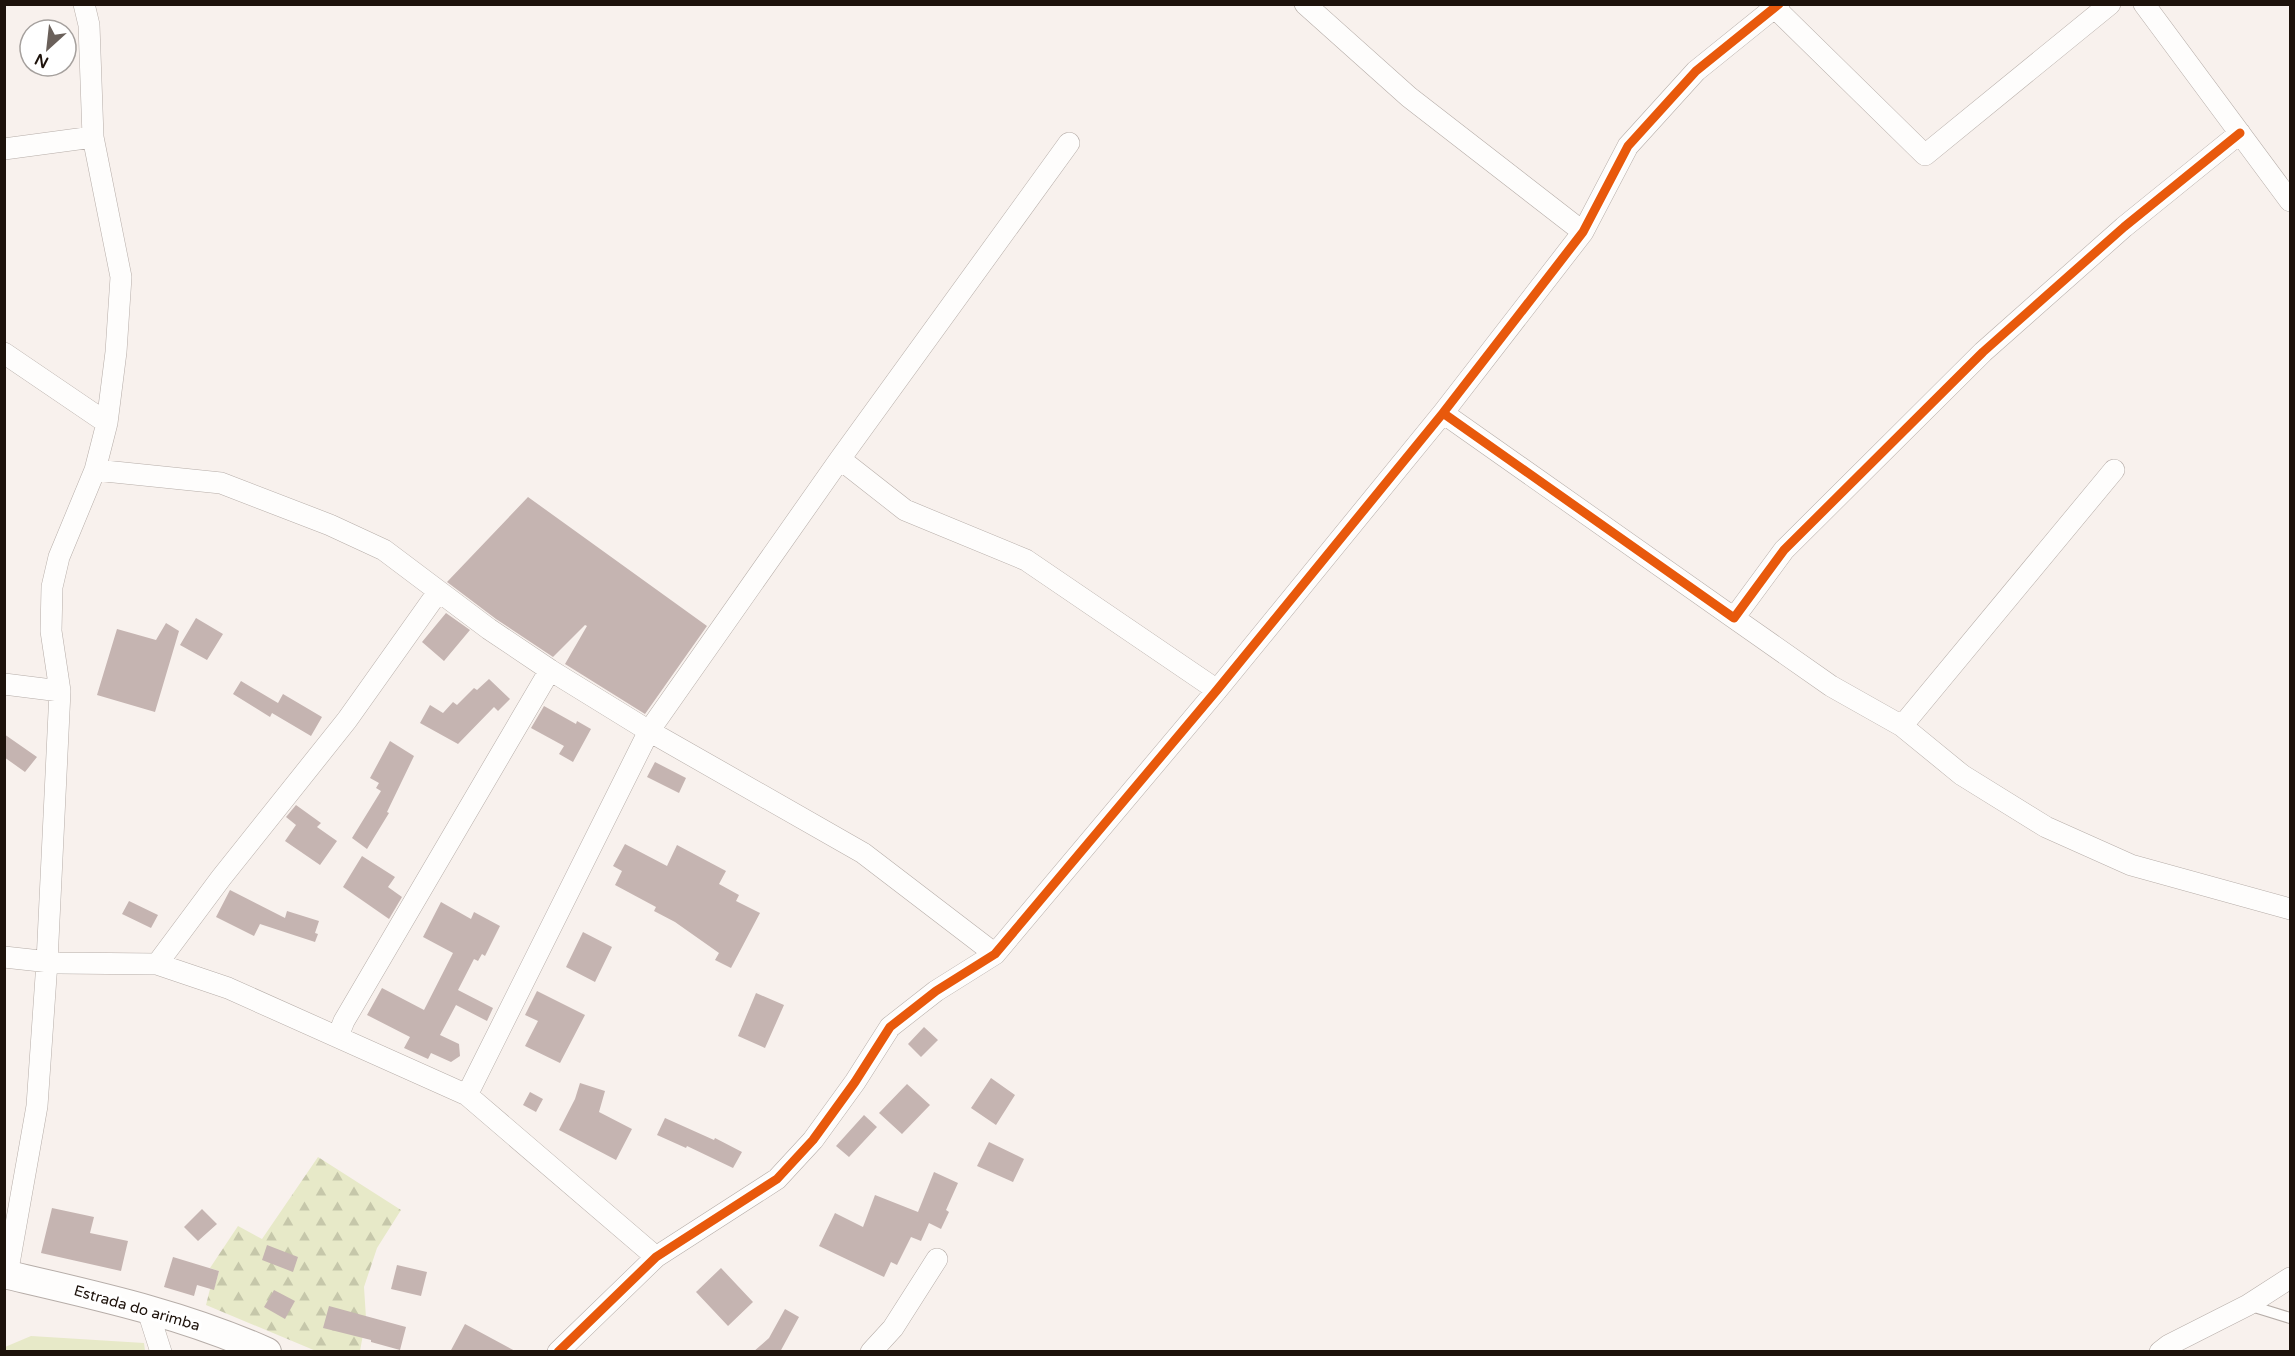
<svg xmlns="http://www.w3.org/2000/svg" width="2295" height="1356" viewBox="0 0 2295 1356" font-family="'Varela Round',sans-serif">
<defs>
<pattern id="forest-firs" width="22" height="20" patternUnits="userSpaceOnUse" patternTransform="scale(1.5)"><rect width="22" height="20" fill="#e7e9c8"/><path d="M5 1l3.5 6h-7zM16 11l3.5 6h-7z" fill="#c6c7aa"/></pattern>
</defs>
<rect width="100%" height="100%" fill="#f8f1ed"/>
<!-- forest -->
<path fill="url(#forest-firs)" d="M318,1157L401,1210L377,1248L364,1287L366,1318L360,1351H316L206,1305L210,1289H214L219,1271L210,1268L238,1226L262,1239Z"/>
<!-- garden -->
<path fill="#e7e9c8" d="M31,1336L144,1343L145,1351H5V1347Z"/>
<!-- building -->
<path fill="#c5b4b1" d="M528,497L707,626L645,714L565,664L587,626L585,625L553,657L496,619L447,582Z
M446,613L470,630L444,661L422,642Z
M196,618L223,634L207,660L180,645Z
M166,623L179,631L155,712L97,695L117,629L156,640Z
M489,679L510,699L498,711L494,707L458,744L420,723L430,705L443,713L453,702L457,705L474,688L477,690Z
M241,681L278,703L283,694L322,717L311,736L272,713L270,717L233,694Z
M544,706L576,724L577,721L591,729L573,762L559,754L564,746L531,728Z
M4,734L37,757L25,772L4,757Z
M390,741L414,756L387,812L389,813L367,849L352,838L381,791L376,788L379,783L370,778Z
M655,762L686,778L679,793L647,777Z
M296,805L321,823L317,827L337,841L320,865L285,841L296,825L286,817Z
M625,844L667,866L677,845L726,871L719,884L739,895L736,901L760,913L731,968L715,960L719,953L675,922L654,911L656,907L615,885L622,871L613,866Z
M362,856L395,877L388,887L402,897L389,919L343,887Z
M230,890L285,918L287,911L319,921L315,933L318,934L315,942L260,924L254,936L216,917Z
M129,901L158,915L151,928L122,914Z
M441,902L471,919L474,912L500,926L485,956L482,954L478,961L474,959L458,990L493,1008L487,1021L456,1005L440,1035L459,1044L460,1056L451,1062L431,1053L428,1059L404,1048L410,1037L367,1015L382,988L424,1010L453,953L423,937Z
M583,932L612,947L595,982L566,967Z
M537,991L585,1015L560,1063L525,1046L538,1021L525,1015Z
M756,993L784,1005L765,1048L738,1036Z
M924,1027L938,1040L921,1057L908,1044Z
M991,1078L1015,1095L996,1125L971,1108Z
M580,1083L605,1091L599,1112L632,1129L616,1160L559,1130L575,1099Z
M907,1084L930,1105L902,1134L879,1113Z
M530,1092L543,1099L536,1112L523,1105Z
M864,1115L877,1127L849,1157L836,1146Z
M665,1118L714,1140L715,1138L742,1152L733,1168L687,1146L686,1148L657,1135Z
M989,1142L1024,1159L1013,1182L977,1166Z
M934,1172L958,1183L946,1210L949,1212L941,1229L929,1223L921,1241L911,1237L897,1265L891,1262L884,1277L819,1246L835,1213L863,1227L875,1195L918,1212Z
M52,1208L94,1217L90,1233L128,1241L121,1271L41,1253Z
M202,1209L217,1224L198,1241L184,1227Z
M267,1245L298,1257L293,1272L262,1260Z
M173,1257L219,1271L214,1290L197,1285L194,1296L164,1287Z
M397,1265L427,1272L421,1296L391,1289Z
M721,1268L753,1302L728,1326L696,1292Z
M274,1290L295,1301L285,1319L264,1307Z
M329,1306L406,1327L400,1350L371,1342V1340L323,1328Z
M785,1309L799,1317L780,1352H753L769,1338Z
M465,1324L517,1352H450Z"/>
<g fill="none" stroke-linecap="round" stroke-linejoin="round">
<defs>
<path id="lane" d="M2248,1305L2290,1318"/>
<path id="street" d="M1305,4L1409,97L1583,232
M1771,4L1925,155L2110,4
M1779,4L1696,71L1628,146L1583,232L1443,413L1734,618L1784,550L1983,352L2124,227L2240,133
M2144,4L2290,201
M4,149L93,137
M4,353L107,423
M840,459L905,510L1026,560L1217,690
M95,470L221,483L330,525L384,550L489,629L550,670L649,731L863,853L995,954
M2114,470L1902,726L1962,775L2046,827L2131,865L2290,909
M1734,618L1831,686L1902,726
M4,684L60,691
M4,957L59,963L157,964L228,988L467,1095L656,1257
M157,964L221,878L347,720L438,592
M338,1036L344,1021L550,670
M467,1095L649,731L840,459L1069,143
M7,1275L37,1106L47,962L60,691L51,631L52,587L59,557L95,470L107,423L116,352L121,277L93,137L89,25L84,4
M147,1308L161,1352
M558,1352L656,1257L777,1179L813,1140L855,1082L890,1027L936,991L995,954L1217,690L1443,413
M871,1352L893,1328L937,1259
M2160,1352L2169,1345L2248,1305L2290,1278"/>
<path id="secondary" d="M4,1274C94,1295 183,1314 267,1352"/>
</defs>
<!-- lane casing -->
<use href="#lane" stroke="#b6ada8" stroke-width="12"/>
<!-- street casing -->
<use href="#street" stroke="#b6ada8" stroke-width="22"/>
<!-- secondary casing -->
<use href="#secondary" stroke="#b6ada8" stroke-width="30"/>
<!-- lane -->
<use href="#lane" stroke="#fefdfc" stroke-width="10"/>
<!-- street -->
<use href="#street" stroke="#fefdfc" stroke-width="21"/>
<!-- secondary -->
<use href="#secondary" stroke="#fefdfc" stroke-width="28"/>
<defs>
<path id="cycleway" d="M1779,4L1696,71L1628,146L1583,232L1443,413L1734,618L1784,550L1983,352L2124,227L2240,133
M558,1352L656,1257L777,1179L813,1140L855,1082L890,1027L936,991L995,954L1217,690L1443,413"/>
</defs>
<!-- cycleway casing -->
<use href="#cycleway" stroke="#fff" stroke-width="13"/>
<!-- cycleway -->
<use href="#cycleway" stroke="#e8590c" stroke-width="9"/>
</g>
<g text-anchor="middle" stroke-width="6" stroke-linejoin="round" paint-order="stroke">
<!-- street labels -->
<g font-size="15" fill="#1d120b" stroke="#fff">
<text transform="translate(137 1308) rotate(16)" y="5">Estrada do arimba</text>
</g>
</g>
<!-- border -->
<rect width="2295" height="1356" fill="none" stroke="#1d120b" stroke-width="12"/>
<!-- north arrow -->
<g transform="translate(48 48) rotate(207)"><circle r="28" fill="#ffffff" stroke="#a5a09d" stroke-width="1.5"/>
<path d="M0-4.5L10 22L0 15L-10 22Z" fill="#6a605a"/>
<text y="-9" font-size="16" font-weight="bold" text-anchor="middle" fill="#1d120b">N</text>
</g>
</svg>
